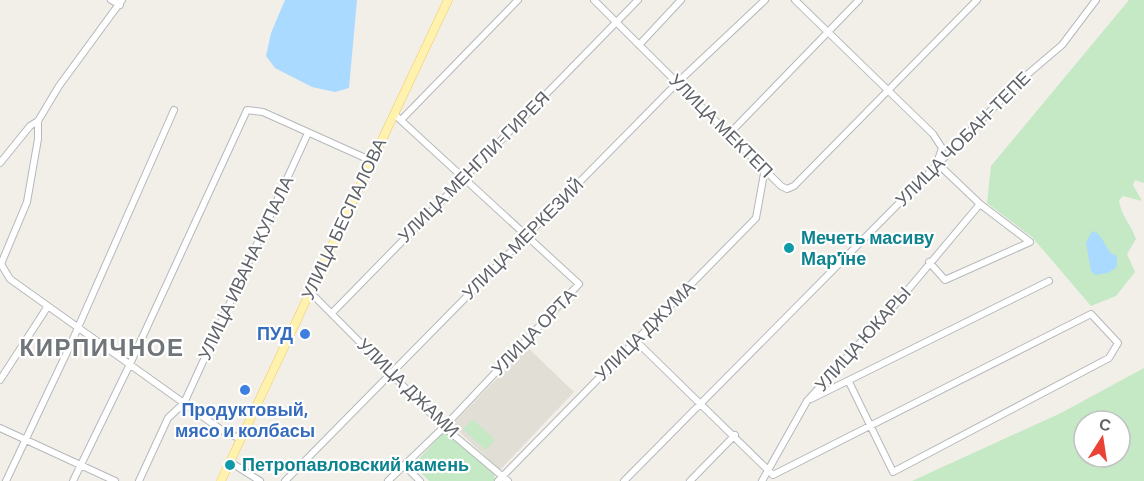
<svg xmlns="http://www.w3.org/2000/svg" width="1144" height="481" viewBox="0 0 1144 481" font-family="Barlow,sans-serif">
<rect width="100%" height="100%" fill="#f1efe8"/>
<!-- education -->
<path fill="#e1ded6" d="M527,347L574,392L500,470L452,425Z"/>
<!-- green -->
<path fill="#c5e8c5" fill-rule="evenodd" d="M1129,0H1144V183L1135,180L1133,185L1142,201L1123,196L1119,200C1121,216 1131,224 1136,239L1127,254L1135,272L1116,296L1091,306L1032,237L987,203L991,166Z
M1144,368V481H912L1061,413ZM1084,421H1120V457H1084Z
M473,419L495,440L486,450L463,429Z
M445,431L494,472L495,481H429L413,465Z"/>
<!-- water -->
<path fill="#aadaff" d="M285,0H357L349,88L335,92L312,87L275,68L266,56L271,33Z
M1092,231C1105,234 1104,252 1117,256V267L1108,273L1095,275L1091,271L1086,243Z"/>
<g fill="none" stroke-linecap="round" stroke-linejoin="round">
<defs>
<path id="minor" d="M111,0L120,5
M122,0L59,86L38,121V139L27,202L1,264L10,279L223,431L241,439
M594,0L781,186L787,189L794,186L977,0
M639,45L681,0
M401,120L518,0
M730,133L859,0
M0,163L30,126L38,121
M929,262L945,280L1030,242L980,204
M310,292L444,427L508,481
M332,313L638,0
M636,341L773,475L1091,314L1118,343L1109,358L893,472L849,382
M0,380L48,306
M811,399L1049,281
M0,428L115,481
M230,462L260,481
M404,465L420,481
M6,481L69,348L174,110
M73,481L130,364L247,110L263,112L372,161
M139,481L168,418L184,403L308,133
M285,481L678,82L765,0
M388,481L444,427L579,284L394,114
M498,481L756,218L765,168
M624,481L1022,79L1062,45L1096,0
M690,481L735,435
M762,481L807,401L901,298L980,204L937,163L942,148L933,134L795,0"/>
<path id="major" d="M221,481L448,0"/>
</defs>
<!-- minor casing -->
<use href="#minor" stroke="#b5b8bc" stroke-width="8"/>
<!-- major casing -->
<use href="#major" stroke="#f2c960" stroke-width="9"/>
<!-- minor -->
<use href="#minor" stroke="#fff" stroke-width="6"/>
<!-- major -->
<use href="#major" stroke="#fff2af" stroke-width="8"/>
</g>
<!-- markers -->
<g fill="#0f9aa8" stroke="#fff" stroke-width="2">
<circle cx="789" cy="248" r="6"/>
<circle cx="230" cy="465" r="6"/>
</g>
<g fill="#3f7fe0" stroke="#fff" stroke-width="2">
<circle cx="305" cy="334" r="6"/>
<circle cx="245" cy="390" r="6"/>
</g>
<g text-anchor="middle" stroke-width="4.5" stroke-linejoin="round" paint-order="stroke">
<!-- street labels -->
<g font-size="18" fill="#5f6368" stroke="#fff">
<text transform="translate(721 126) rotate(45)" y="6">УЛИЦА МЕКТЕП</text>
<text transform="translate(963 139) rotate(-45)" y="6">УЛИЦА ЧОБАН-ТЕПЕ</text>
<text transform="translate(474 167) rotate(-45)" y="6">УЛИЦА МЕНГЛИ-ГИРЕЯ</text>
<text transform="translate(344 219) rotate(-65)" y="6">УЛИЦА БЕСПАЛОВА</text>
<text transform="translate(523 239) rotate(-45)" y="6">УЛИЦА МЕРКЕЗИЙ</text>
<text transform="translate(246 268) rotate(-65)" y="6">УЛИЦА ИВАНА КУПАЛА</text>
<text transform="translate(645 331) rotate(-45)" y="6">УЛИЦА ДЖУМА</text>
<text transform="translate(534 332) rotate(-46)" y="6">УЛИЦА ОРТА</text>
<text transform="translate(863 339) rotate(-48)" y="6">УЛИЦА ЮКАРЫ</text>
<text transform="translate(408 388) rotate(44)" y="6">УЛИЦА ДЖАМИ</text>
</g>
<!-- culture labels -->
<g font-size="18" font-weight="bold" fill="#0d838f" stroke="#fff" text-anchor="start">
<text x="801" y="244">Мечеть масиву<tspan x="801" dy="21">Мар'їне</tspan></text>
<text x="242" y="471">Петропавловский камень</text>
</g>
<!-- shop labels -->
<g font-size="18" font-weight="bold" fill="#366cbe" stroke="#fff" text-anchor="end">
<text x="293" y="340">ПУД</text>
<text x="245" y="416" text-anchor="middle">Продуктовый,<tspan x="245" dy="21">мясо и колбасы</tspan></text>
</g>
<!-- district labels -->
<g font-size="24" font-weight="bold" letter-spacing="1.5" fill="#70757a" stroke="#fff">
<text x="102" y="356">КИРПИЧНОЕ</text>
</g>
</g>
<!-- north arrow -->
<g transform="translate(1102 439) rotate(12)"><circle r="28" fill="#ffffff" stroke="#bfc1c3" stroke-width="1.5"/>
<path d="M0-4.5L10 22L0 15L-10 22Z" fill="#ea4335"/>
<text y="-9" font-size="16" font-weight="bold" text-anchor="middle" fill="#5f6368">С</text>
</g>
</svg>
